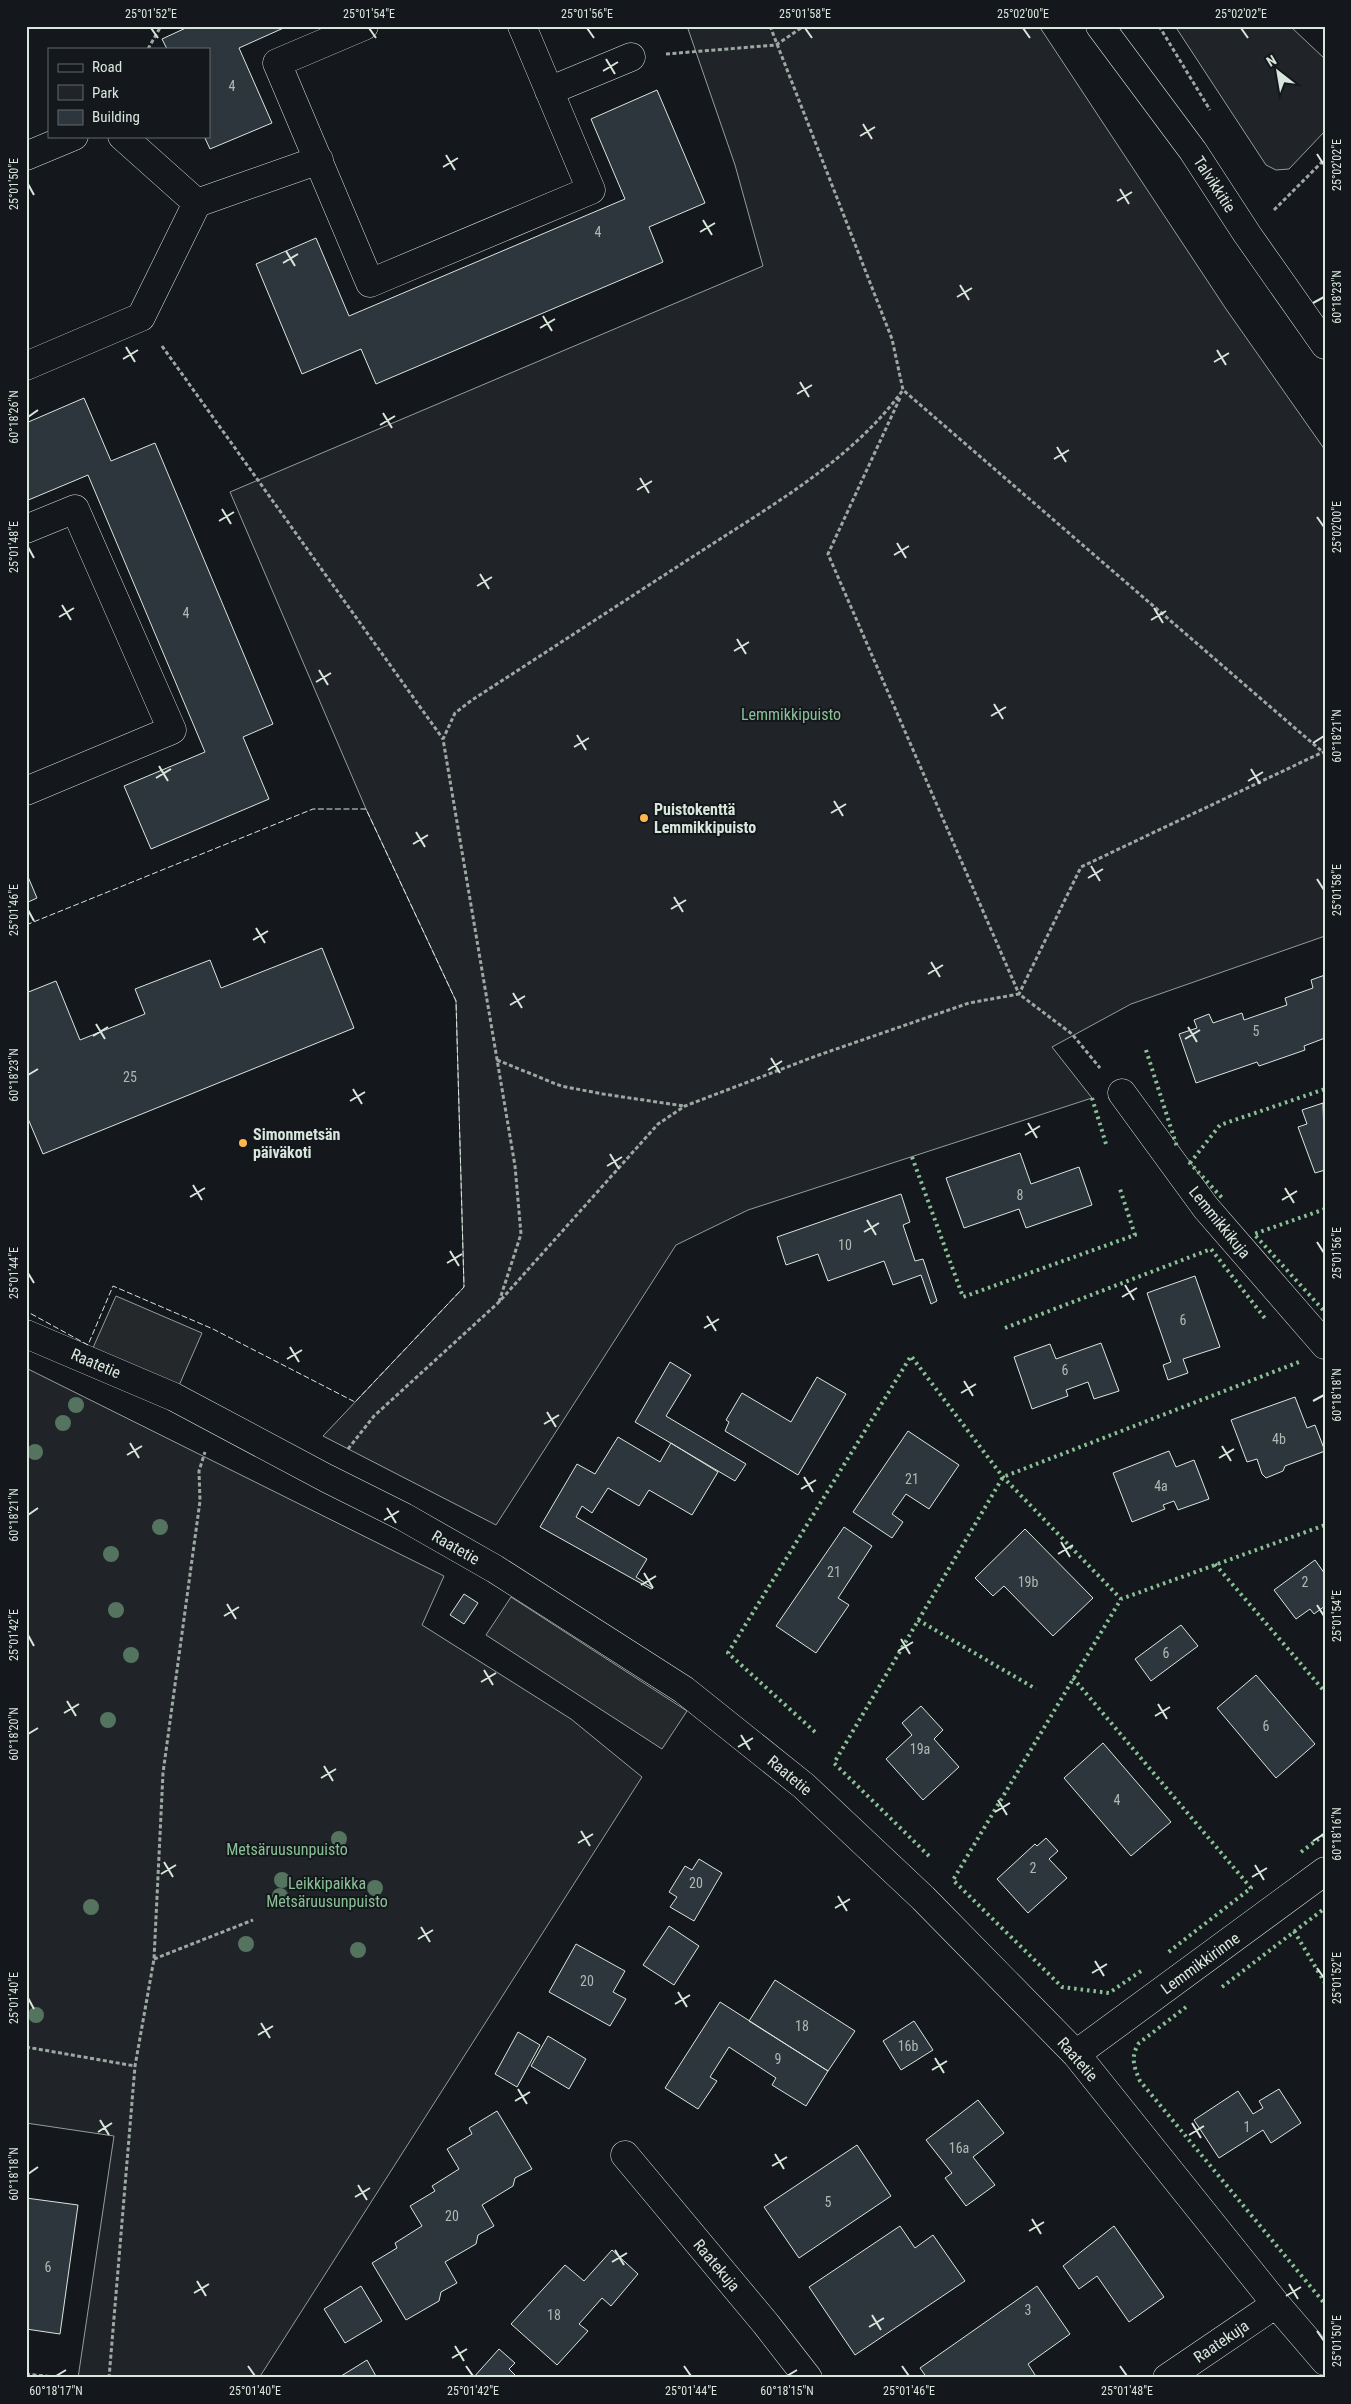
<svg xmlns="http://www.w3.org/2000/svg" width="1351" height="2404" viewBox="0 0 1351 2404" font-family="'Roboto Condensed',sans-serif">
<rect width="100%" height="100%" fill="#14181c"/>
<!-- green -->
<path fill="#202428" stroke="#939e99" d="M687,26H1039L1226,309L1325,450V936L1131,1004L1052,1047L1092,1098L748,1210L676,1245L496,1525L323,1436L464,1287L456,1001L366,809L230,492L763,266L735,165Z
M1175,26H1290L1325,59V131L1289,169L1276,170L1266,165Z
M26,1368L444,1576L422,1625L571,1719L642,1777L259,2378H78L114,2136L26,2123Z"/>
<!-- parking -->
<path fill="#24282b" stroke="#939e99" d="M116,1296L202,1333L174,1397L88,1359Z
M511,1597L687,1711L662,1749L486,1635Z"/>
<!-- building -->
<path fill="#2c363c" stroke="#d8e6dc" d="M190,26H288L239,48L272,123L210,149L204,136H209V49H167L162,39Z
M657,90L705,203L649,227L663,262L376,384L361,349L302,374L256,264L316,238L349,316L625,199L591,119Z
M84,398L111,461L155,443L273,724L243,737L269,799L151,849L124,786L205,752L88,475L26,501V423Z
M26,872L37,898L26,903Z
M322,948L354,1028L43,1154L26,1114V993L56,981L80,1040L145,1014L135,989L210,960L221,988Z
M1325,975V1038L1304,1046L1305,1050L1259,1066L1257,1062L1196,1083L1179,1034L1197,1028L1194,1020L1209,1014L1213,1023L1242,1013L1244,1020L1287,1005L1285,998L1313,988L1311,980Z
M1323,1103L1325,1170L1315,1173L1298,1127L1307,1124L1302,1110Z
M1020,1153L1031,1184L1079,1167L1092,1205L1026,1228L1019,1209L964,1228L946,1178Z
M901,1194L910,1222L903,1225L915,1261L923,1259L937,1301L931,1304L921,1275L893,1285L884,1261L828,1281L818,1254L786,1265L777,1237Z
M1195,1276L1220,1347L1183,1359L1188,1373L1168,1380L1163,1365L1171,1362L1147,1293Z
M1101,1343L1119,1391L1094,1399L1088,1382L1066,1390L1068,1396L1032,1409L1014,1357L1050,1344L1056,1359Z
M670,1362L691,1375L666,1416L746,1464L735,1481L635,1422Z
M817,1377L846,1394L798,1475L725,1431L729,1422L726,1420L742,1393L791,1422Z
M1295,1397L1307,1428L1315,1425L1325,1451L1285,1466L1283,1471L1266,1478L1262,1474L1257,1459L1247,1462L1231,1420Z
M908,1431L959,1465L929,1509L906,1494L892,1514L903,1522L892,1538L853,1512Z
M618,1437L660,1462L671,1443L718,1472L692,1515L649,1490L639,1506L608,1488L592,1513L582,1506L576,1517L647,1559L636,1577L653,1588L651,1589L540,1527L577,1464L595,1474Z
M1169,1451L1176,1467L1194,1460L1209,1499L1178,1510L1174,1501L1163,1505L1165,1509L1132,1522L1113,1473Z
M844,1527L872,1546L838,1598L849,1605L816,1653L776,1626Z
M1025,1529L1093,1598L1053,1636L1004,1586L993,1596L975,1578Z
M1315,1560L1325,1574V1606L1314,1614L1310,1609L1296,1619L1274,1590Z
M464,1594L478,1603L464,1624L450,1615Z
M1181,1625L1198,1646L1151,1681L1135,1659Z
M1256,1675L1315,1744L1276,1778L1217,1708Z
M921,1706L943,1730L934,1739L959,1767L923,1800L886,1759L912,1735L902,1723Z
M1103,1743L1171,1822L1131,1856L1064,1778Z
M1046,1838L1058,1851L1049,1859L1067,1878L1028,1913L997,1879L1035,1844L1037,1846Z
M699,1859L722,1873L694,1921L670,1907L677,1897L669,1892L685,1866L692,1870Z
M669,1926L699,1946L674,1985L643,1965Z
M576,1944L625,1971L613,1992L626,1999L610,2026L549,1992Z
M775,1980L855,2031L828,2071L749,2021Z
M720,2002L828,2071L806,2106L772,2085L776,2078L729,2047L710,2077L717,2081L698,2109L665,2088Z
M914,2021L933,2050L901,2070L883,2041Z
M518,2032L540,2045L517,2087L495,2074Z
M548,2036L586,2059L569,2089L531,2066Z
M1279,2089L1301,2123L1271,2143L1263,2130L1219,2158L1194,2120L1238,2091L1253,2114L1263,2108L1259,2101Z
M978,2100L1004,2133L973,2157L995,2185L966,2206L945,2178L952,2173L926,2140Z
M497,2111L532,2169L515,2178L513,2186L482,2205L494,2226L478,2235L476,2244L445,2262L457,2283L441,2292L439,2301L406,2320L372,2263L397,2248L395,2243L422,2226L410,2206L435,2191L432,2186L459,2169L447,2149L472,2134L469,2128Z
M857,2145L891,2196L799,2258L764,2207Z
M26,2198L78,2205L60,2334L26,2329Z
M900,2226L915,2248L933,2235L965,2281L855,2355L809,2287Z
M1114,2226L1164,2297L1129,2322L1097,2276L1079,2289L1063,2266Z
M612,2250L638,2274L611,2306L602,2298L579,2324L588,2331L557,2365L511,2324L565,2265L584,2281Z
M361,2286L382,2321L345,2343L324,2309Z
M1037,2286L1070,2334L1028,2364L1037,2378H927L920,2368Z
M499,2349L515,2363L509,2369L518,2378H473Z
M367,2360L377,2378H338Z"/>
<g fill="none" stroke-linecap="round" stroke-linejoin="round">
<defs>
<path id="minor" d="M364,26L277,63L370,283L591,190L522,26
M549,91L631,57
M122,136L197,203
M26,156L74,136
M26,366L141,317L197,203L319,160
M26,529L75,509L172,730L26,791
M1122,1093L1206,1208L1325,1345
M26,1334L174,1397L326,1478L404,1517L495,1569L684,1690L804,1786L923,1898L1076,2054L1276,2304L1325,2361
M1076,2054L1325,1871
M625,2155L766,2324L808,2378
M1167,2378L1276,2304"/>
<path id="major" d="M1100,26L1193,151L1247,234L1325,345"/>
</defs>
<!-- minor casing -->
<use href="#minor" stroke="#d8e6dc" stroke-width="29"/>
<!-- major casing -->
<use href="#major" stroke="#d8e6dc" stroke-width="29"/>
<!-- path -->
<path stroke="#9da8a2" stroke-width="3" stroke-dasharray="4 2.5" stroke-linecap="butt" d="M770,26L892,339L903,390L1325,754
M1159,26L1210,110
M148,49L161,26
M666,54L776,45L804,26
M1274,210L1325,159
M162,346L443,739
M900,398L828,554L1019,994L1081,867L1323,752
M497,1060L561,1086L603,1094L684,1106
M499,1302L521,1234L515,1166L443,739L455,713L472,700C548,651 624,601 700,552C772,505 852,460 903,390
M348,1449L374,1416L499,1302L658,1124L685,1106L816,1056L969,1003L1019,994L1072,1034L1100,1068
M154,1959L253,1920
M26,2047L135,2066
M26,2374L63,2378
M109,2378L135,2066L154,1959L163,1773L200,1501L199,1471L205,1452"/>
<!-- minor -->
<use href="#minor" stroke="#14181c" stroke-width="28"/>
<!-- major -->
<use href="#major" stroke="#14181c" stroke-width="28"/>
<!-- hedge -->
<path stroke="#8ac095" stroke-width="4" stroke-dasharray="2.5 4" stroke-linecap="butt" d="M1146,1050L1177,1147
M1092,1098L1106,1144
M912,1157L963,1297L1135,1235L1120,1189
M1189,1162L1224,1200
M1190,1163L1220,1125L1325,1089
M1325,1209L1254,1234L1325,1312
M1005,1328L1211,1249L1267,1321
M1215,1564L1325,1692
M918,1620L1036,1689
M1073,1678L1251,1888L1166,1954
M815,1732L728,1653L911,1356L1003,1477L1121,1599
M1301,1852L1325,1834
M929,1856L834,1763L1003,1477L1299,1362
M1294,1931L1325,1983
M1141,1971L1109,1993L1062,1987L953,1880L1121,1599L1325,1525
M1222,1987L1325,1908
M1186,2007L1139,2043C1130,2057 1134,2067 1140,2081L1325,2304"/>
<!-- fence -->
<path stroke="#d8e6dc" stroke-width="1" stroke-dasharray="6 2.5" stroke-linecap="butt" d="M26,925L313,809H366L456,1001L464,1287L355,1402L213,1329L113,1286L88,1345L26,1311"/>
</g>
<!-- trees -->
<g fill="#55745f">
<circle cx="76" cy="1405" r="8"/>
<circle cx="63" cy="1423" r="8"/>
<circle cx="35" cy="1452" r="8"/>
<circle cx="160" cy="1527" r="8"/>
<circle cx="111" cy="1554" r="8"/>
<circle cx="116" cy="1610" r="8"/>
<circle cx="131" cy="1655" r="8"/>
<circle cx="108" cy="1720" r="8"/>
<circle cx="339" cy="1839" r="8"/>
<circle cx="282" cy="1880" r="8"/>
<circle cx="375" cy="1888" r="8"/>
<circle cx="280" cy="1896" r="8"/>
<circle cx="91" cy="1907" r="8"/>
<circle cx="246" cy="1944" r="8"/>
<circle cx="358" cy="1950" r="8"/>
<circle cx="36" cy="2015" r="8"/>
</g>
<!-- ticks -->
<path fill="none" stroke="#d8e6dc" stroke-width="2" d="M151,28L158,38M369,28L376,38M587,28L594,38M805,28L812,38M1023,28L1030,38M1241,28L1248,38M606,59L615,74M603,71L618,62M863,124L872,139M860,136L875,127M1317,154L1324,165M446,155L455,170M443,167L458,158M28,184L34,195M1120,189L1129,204M1117,201L1132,192M703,220L712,235M700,232L715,223M286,251L295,266M283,263L298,254M960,285L969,300M957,297L972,288M1313,303L1324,297M543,316L552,331M540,328L555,319M126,347L135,362M1217,350L1226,365M123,359L138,350M1214,362L1229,353M800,382L809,397M797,394L812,385M383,413L392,428M28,417L38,410M380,425L395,416M1057,447L1066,462M1054,459L1069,450M640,478L649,493M637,490L652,481M222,509L231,524M1317,517L1324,527M219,521L234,512M897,543L906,558M28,547L34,558M894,555L909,546M480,574L489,589M477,586L492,577M62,605L71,620M1154,608L1163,623M59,617L74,608M1151,620L1166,611M737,639L746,654M734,651L749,642M319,670L328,685M316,682L331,673M994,704L1003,719M991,716L1006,707M577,735L586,750M1313,743L1324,736M574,747L589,738M159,766L168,781M1251,769L1260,784M156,778L171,769M1248,781L1263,772M834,801L843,816M831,813L846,804M416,832L425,847M413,844L428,835M1091,866L1100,881M1088,878L1103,869M1317,879L1324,890M674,897L683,912M671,909L686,900M28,910L34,921M256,928L265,943M253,940L268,931M931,962L940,977M928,974L943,965M513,993L522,1008M510,1005L525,996M96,1024L105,1039M1188,1027L1197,1042M93,1036L108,1027M1185,1039L1200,1030M771,1058L780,1073M768,1070L782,1061M28,1075L38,1069M353,1089L362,1104M350,1101L365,1092M1028,1123L1037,1138M1025,1135L1040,1126M610,1154L619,1169M607,1166L622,1157M193,1185L202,1200M1285,1188L1294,1203M190,1197L205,1188M1282,1200L1297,1191M867,1220L876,1235M864,1232L879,1223M1317,1242L1324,1253M450,1251L459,1266M447,1263L462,1254M28,1273L34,1283M1125,1285L1134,1300M1122,1297L1137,1288M707,1316L716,1331M704,1328L719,1319M290,1347L299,1362M287,1359L302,1350M964,1381L973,1396M961,1393L976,1384M1313,1401L1324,1395M547,1412L556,1427M544,1424L559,1415M130,1443L139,1458M1222,1446L1231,1461M127,1455L142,1446M1219,1458L1234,1449M804,1477L813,1492M801,1489L816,1480M387,1508L396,1523M28,1515L38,1508M384,1520L399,1511M1061,1542L1070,1557M1058,1554L1073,1545M644,1573L653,1588M641,1585L656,1576M227,1604L236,1619M1317,1605L1324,1616M224,1616L239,1607M28,1635L34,1646M901,1639L910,1654M898,1651L913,1642M484,1670L493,1685M481,1682L496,1673M67,1701L76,1716M1158,1704L1167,1719M64,1713L79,1704M1155,1716L1170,1707M28,1734L38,1728M741,1735L750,1750M738,1747L753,1738M324,1766L333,1781M321,1778L336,1769M998,1800L1007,1815M995,1812L1010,1803M581,1831L590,1846M1313,1841L1324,1834M578,1843L593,1834M164,1862L173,1877M1255,1865L1264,1880M161,1874L176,1865M1252,1877L1267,1868M838,1896L847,1911M835,1908L850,1899M421,1927L430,1942M418,1939L433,1930M1095,1961L1104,1976M1317,1968L1324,1978M1092,1973L1107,1964M678,1992L687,2007M28,1998L34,2009M675,2004L690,1995M261,2023L270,2038M258,2035L273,2026M935,2058L944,2073M932,2070L947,2061M518,2089L527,2104M515,2101L530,2092M100,2120L109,2135M1192,2123L1201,2138M98,2132L112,2123M1189,2135L1204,2126M775,2154L784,2169M772,2166L787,2157M28,2174L38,2167M358,2185L367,2200M355,2197L370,2188M1032,2219L1041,2234M1029,2231L1044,2222M615,2250L624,2265M612,2262L627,2253M197,2281L206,2296M1289,2284L1298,2299M194,2293L209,2284M1286,2296L1301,2287M872,2315L881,2330M869,2327L884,2318M1317,2331L1324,2341M455,2346L464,2361M452,2358L467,2349M248,2366L255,2376M466,2366L473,2376M684,2366L691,2376M902,2366L909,2376M1120,2366L1127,2376M56,2376L66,2370M787,2376L797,2370"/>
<!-- markers -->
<g fill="#ffb74d" stroke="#14181c" stroke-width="2">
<circle cx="644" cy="818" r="5"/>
<circle cx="243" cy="1143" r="5"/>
</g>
<g text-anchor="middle" stroke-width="4" stroke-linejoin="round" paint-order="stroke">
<!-- number labels -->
<g font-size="14" fill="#adbab4">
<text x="232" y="91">4</text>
<text x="598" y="237">4</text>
<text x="186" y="618">4</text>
<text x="1256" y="1036">5</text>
<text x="130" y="1082">25</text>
<text x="1020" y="1200">8</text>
<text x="845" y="1250">10</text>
<text x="1183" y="1325">6</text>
<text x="1065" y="1375">6</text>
<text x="1279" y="1444">4b</text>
<text x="912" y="1484">21</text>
<text x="1161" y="1491">4a</text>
<text x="834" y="1577">21</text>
<text x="1028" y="1587">19b</text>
<text x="1305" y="1587">2</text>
<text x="1166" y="1658">6</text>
<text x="1266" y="1731">6</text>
<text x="920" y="1754">19a</text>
<text x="1117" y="1805">4</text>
<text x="1033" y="1873">2</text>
<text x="696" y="1888">20</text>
<text x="587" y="1986">20</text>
<text x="802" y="2031">18</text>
<text x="908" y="2051">16b</text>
<text x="778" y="2064">9</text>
<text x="1247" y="2132">1</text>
<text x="959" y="2153">16a</text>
<text x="828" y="2207">5</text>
<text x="452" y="2221">20</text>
<text x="48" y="2272">6</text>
<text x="1028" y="2315">3</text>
<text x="554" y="2320">18</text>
</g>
<!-- street labels -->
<g font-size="16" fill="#d8e6dc" stroke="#14181c">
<text transform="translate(1215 184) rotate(57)" y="6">Talvikkitie</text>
<text transform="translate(1220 1222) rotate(51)" y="6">Lemmikkikuja</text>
<text transform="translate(96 1363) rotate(23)" y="6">Raatetie</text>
<text transform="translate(456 1547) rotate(30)" y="6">Raatetie</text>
<text transform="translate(790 1775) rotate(40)" y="6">Raatetie</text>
<text transform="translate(1200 1963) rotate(-36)" y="6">Lemmikkirinne</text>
<text transform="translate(1078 2059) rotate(49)" y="6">Raatetie</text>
<text transform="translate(717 2265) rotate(50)" y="6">Raatekuja</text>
<text transform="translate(1221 2341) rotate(-34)" y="6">Raatekuja</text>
</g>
<!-- park labels -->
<g font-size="16" fill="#8ac095" stroke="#14181c">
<text x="791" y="720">Lemmikkipuisto</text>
<text x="287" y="1855">Metsäruusunpuisto</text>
<text x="327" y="1889">Leikkipaikka<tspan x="327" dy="18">Metsäruusunpuisto</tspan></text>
</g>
<!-- poi labels -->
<g font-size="16" font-weight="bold" fill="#d8e6dc" stroke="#14181c" text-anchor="start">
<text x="654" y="815">Puistokenttä<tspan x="654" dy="18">Lemmikkipuisto</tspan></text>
<text x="253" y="1140">Simonmetsän<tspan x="253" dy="18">päiväkoti</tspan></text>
</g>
</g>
<!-- border -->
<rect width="1351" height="2404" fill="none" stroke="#14181c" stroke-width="55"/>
<!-- legend -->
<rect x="48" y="48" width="162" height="90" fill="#14181c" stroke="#626a69"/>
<rect x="58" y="64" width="25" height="8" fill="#14181c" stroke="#626a69"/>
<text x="92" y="72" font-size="15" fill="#d8e6dc">Road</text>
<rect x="58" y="85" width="25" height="15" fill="#202428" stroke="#626a69"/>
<text x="92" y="98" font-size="15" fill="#d8e6dc">Park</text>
<rect x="58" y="110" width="25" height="15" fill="#2c363c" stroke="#626a69"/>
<text x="92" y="122" font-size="15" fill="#d8e6dc">Building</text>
<!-- north arrow -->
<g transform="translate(1278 72) rotate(329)" stroke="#14181c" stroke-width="4" paint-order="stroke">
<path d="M0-4L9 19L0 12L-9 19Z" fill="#d8e6dc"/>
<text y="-8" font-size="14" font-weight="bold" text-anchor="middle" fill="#d8e6dc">N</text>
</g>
<rect x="28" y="28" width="1296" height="2348" fill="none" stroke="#d8e6dc" stroke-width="2"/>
<g font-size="12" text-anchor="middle" fill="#d8e6dc">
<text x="151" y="18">25°01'52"E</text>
<text x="369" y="18">25°01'54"E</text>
<text x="587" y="18">25°01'56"E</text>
<text x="805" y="18">25°01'58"E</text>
<text x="1023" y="18">25°02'00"E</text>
<text x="1241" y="18">25°02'02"E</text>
<text transform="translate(1337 165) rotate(-90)" y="4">25°02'02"E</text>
<text transform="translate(14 184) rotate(-90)" y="4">25°01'50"E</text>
<text transform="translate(1337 297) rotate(-90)" y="4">60°18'23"N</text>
<text transform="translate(14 417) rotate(-90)" y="4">60°18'26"N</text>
<text transform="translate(1337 527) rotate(-90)" y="4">25°02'00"E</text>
<text transform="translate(14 547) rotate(-90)" y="4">25°01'48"E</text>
<text transform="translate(1337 736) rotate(-90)" y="4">60°18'21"N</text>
<text transform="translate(1337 890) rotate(-90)" y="4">25°01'58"E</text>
<text transform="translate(14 910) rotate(-90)" y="4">25°01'46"E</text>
<text transform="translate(14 1075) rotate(-90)" y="4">60°18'23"N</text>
<text transform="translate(1337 1253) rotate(-90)" y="4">25°01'56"E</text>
<text transform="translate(14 1273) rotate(-90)" y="4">25°01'44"E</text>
<text transform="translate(1337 1395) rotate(-90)" y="4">60°18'18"N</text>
<text transform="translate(14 1515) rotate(-90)" y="4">60°18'21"N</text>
<text transform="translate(1337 1616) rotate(-90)" y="4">25°01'54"E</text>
<text transform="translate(14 1635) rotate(-90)" y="4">25°01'42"E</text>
<text transform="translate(14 1734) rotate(-90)" y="4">60°18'20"N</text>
<text transform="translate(1337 1834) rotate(-90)" y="4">60°18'16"N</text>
<text transform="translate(1337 1978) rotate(-90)" y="4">25°01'52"E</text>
<text transform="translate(14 1998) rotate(-90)" y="4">25°01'40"E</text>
<text transform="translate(14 2174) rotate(-90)" y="4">60°18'18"N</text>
<text transform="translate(1337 2341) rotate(-90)" y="4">25°01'50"E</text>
<text x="56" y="2395">60°18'17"N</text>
<text x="255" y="2395">25°01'40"E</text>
<text x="473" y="2395">25°01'42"E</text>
<text x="691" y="2395">25°01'44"E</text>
<text x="787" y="2395">60°18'15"N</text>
<text x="909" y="2395">25°01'46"E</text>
<text x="1127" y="2395">25°01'48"E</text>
</g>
</svg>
